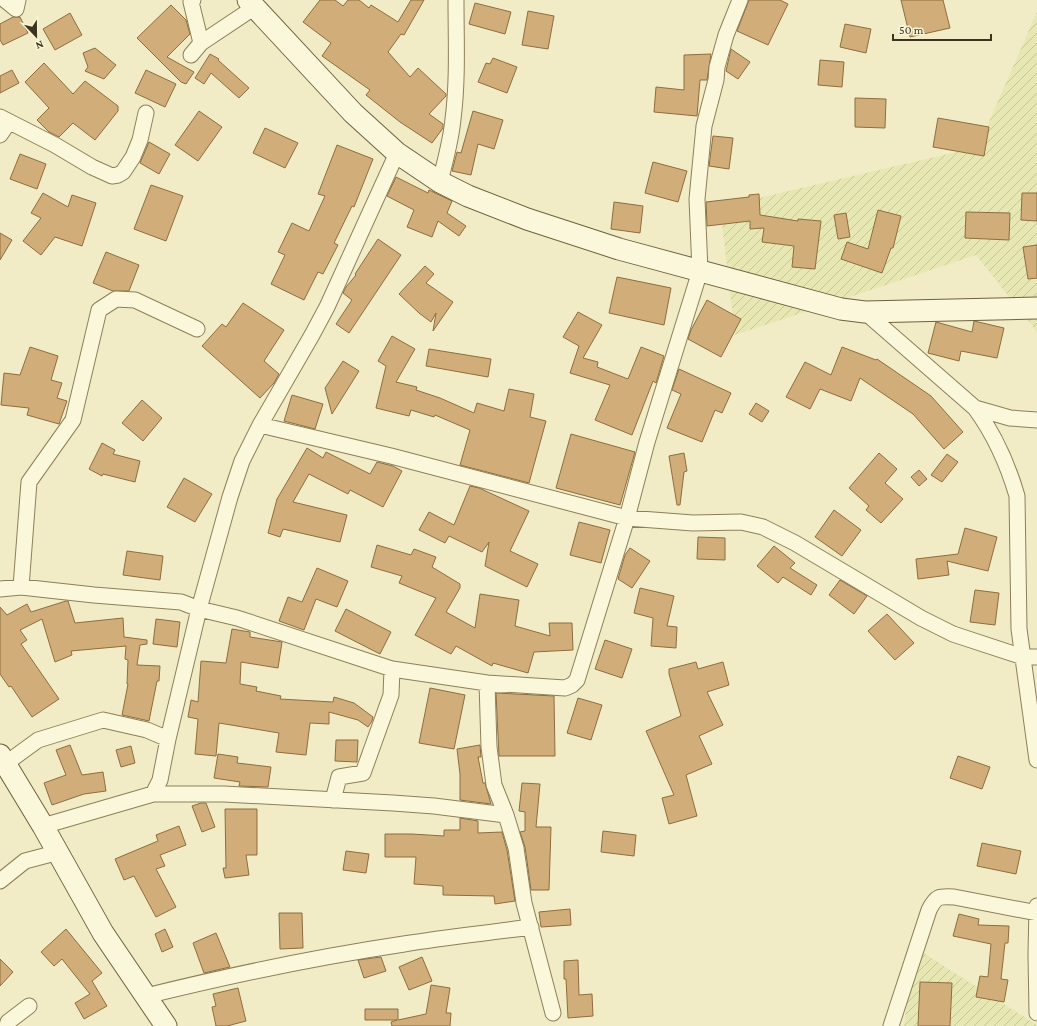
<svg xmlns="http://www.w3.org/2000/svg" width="1037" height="1026" viewBox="0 0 1037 1026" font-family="'Crimson Pro',serif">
<defs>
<pattern id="farmland-furrows" width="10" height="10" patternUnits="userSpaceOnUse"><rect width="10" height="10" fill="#e6e7b2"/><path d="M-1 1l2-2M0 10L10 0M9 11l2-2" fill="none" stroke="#c6c799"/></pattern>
</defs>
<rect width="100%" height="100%" fill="#f1ecc5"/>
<!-- farmland -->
<path fill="url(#farmland-furrows)" d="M1037,12V332L976,255L735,335L720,207L978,147Z
M914,947L1037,1025V1026H904Z"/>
<!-- building -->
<path fill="#d1ae79" stroke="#8e6d3e" d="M320,0H335L343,6L348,0H359L369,8L371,5L398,22L411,0H424L404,35L401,34L388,52L410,77L418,68L446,94V96L429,114L443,124V128L432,143L400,122L366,95L370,90L322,56L331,43L303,22Z
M749,0H780L788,4L768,45L737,31Z
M901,0H943L950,28L910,37Z
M475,3L511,12L505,34L469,24Z
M171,5L186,20L190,34L167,57L194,72L186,84L181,82L137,38Z
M528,11L554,16L548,49L522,45Z
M70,13L82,35L55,50L43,29Z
M13,17H20L28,33L3,45L0,40V24Z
M845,24L871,29L866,53L840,47Z
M95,48L116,65L104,79L85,71L88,67L83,53Z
M731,49L750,62L738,79L726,71Z
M210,54L219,59L218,60L249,88L239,98L211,73L204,84L195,78Z
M711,54L707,80H700L697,116L654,112L656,87L684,90V55Z
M493,58L517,67L507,93L478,82L486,63L490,64Z
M820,60L844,62L842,87L818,85Z
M44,63L73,94L85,81L118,106V111L95,140L73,123L59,137L49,132L37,120L49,108L25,82Z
M12,70L19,83L0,93V76Z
M146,70L176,84L165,107L135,93Z
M855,98L886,99L885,128L855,127Z
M199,111L222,127L198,161L175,145Z
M473,111L503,120L494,149L478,144L471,175L452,171L457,152L461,153Z
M938,118L989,127L984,156L933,147Z
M265,128L298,143L285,168L253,153Z
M713,136L733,138L729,169L709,166Z
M149,142L170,154L159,174L140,163Z
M337,145L373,159L354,207L352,206L334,243L338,245L323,274L318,272L304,300L271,284L285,255L278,252L292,223L309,231L325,196L318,194Z
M20,154L46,164L37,189L10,179Z
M653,162L687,171L678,202L645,193Z
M396,177L428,193L429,190L452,201L447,213L466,226L459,236L438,221L432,237L407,227L414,210L387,196Z
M151,185L183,196L166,241L134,229Z
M43,193L68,207L72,195L96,203L82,246L55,237L41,255L23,241L41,218L31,213Z
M1022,193H1037V221L1021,220Z
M759,194L760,215L798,221V219L821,221L815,269L792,267L794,246L762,242L764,228L750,229V221L707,226L706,202L749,197V195Z
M614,202L643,206L640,233L611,229Z
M878,210L901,216L893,248H891L882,273L841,259L847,242L868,249Z
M966,212L1010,213L1009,240L965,238Z
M846,213L850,237L838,239L834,215Z
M0,233L12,240L0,260Z
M378,239L401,255L349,333L336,324L352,300L343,293L346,287L356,275L355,274Z
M1037,245V278L1028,279L1023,247Z
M106,252L139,265L129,291H113L93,283Z
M425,266L434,274L426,283L453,302L433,331L436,313L431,322L419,313L399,294Z
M617,277L671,288L664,325L609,313Z
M707,300L741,319L721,357L688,339L691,330Z
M243,303L284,330L264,361L279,374L274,383L260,398L202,346L222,324L226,327Z
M578,312L602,325L583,358L598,362L597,367L628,379L641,347L664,356L656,383L653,381L632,435L595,420L610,385L570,373L579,346L563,337Z
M974,321L1004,328L997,358L961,351L959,361L928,353L936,322L972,332Z
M392,336L415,349L396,382L417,387L416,390L440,398L474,413L477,403L504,411L509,389L534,394L530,417L546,421L529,483L460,465L470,430L435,415L434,417L411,410L409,416L376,408L386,366L378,361Z
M30,347L58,356L51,380L62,383L57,398L67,401L59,424L27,415L29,408L1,405L4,373L20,375Z
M842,347L876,360L877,359L931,396L963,432L944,449L913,414L860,378L851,401L820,389L810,409L786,397L805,362L831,375Z
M429,349L491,359L488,377L426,366Z
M343,361L359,371L332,414L325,388Z
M679,369L731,393L722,413L715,410L702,442L667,428L681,394L672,390Z
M292,395L323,404L315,429L284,421Z
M142,400L162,418L143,441L122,423Z
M756,403L769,411L762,422L749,414Z
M571,434L635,452L620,505L556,488Z
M102,443L115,450L113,454L140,461L135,482L103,474L102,476L89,469Z
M307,448L323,458L326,452L370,474L377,462L393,466L402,471L383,507L350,490L348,494L309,474L293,502L347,515L340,542L283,529L280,537L268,533L277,499Z
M684,453L687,471L684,472L680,505H677L669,456Z
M879,453L897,469L885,483L903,499L881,523L866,510L869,506L849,488Z
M947,454L958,462L942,482L931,475Z
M919,470L927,479L919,486L911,477Z
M184,478L212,494L195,522L167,507Z
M470,486L479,488L529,511L510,551L538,564L527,587L485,566L489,542L482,552L449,536L445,543L419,530L429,512L454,525Z
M834,510L861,530L842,556L815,537Z
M579,522L610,530L601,563L570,555Z
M965,528L997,537L988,571L947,561L949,575L918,579L916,559L958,554Z
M698,537L725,538V560L697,559Z
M377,545L411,555L414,549L436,557L432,567L460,584V588L446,612L475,628L480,594L519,600L515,626L550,636L549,623H572L573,650L534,652L528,673L493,663L492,666L456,646L451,654L415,635L436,598L399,583L402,576L371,567Z
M774,546L795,563L790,568L817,585L811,595L783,577L778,583L757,566Z
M630,548L650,561L632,588L618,579L625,555Z
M127,551L163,556L160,580L123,575Z
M317,568L348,581L337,607L316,599L304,630L279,621L288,597L302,602Z
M840,580L867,596L854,614L829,595Z
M640,588L674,596L667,626L677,627L676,648L651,646L653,618L634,613Z
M975,590L999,593L995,625L970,622Z
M66,601H68L75,623L123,618L124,637L147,640V644L140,645L137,665L160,666L159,681H157L149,721L122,715L128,684H127L128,660L125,659L126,646L71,651L72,655L55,662L42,619L20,630L27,640L21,644L59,699L32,717L11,686L9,687L0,674V607L7,615L27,604L31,612Z
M346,609L391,632L380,654L335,631Z
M887,614L914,643L895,660L868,631Z
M156,619L180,622L177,647L153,644Z
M232,629L250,632V637L282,642L278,668L241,662L240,684L257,687L256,691L281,696L280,699L333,702L334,697L354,703L373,717L372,721L368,727L358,720L329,712V724L310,723L306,755L276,752L279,733L219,723L216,756L195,754L198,719L188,717L191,700L198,702L201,661L226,663Z
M605,640L632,649L622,678L595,669Z
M696,662L698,669L723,662L729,685L707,692L723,725L699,736L712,764L686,775L697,816L669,824L662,798L674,795L646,731L681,716L669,674V669Z
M430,688L465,695L454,749L419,743Z
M496,693L554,696L555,756H499Z
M578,698L602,705L591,740L567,733Z
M336,740H358L357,762L335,761Z
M70,745L82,775L103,772L106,791L84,794L52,805L44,783L66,775L56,750Z
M480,745L481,757H478L483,783H485L491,804L460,800V774L457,749Z
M131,746L135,763L121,767L116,750Z
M218,754L238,757L237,763L271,767L268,787L239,786L240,782L214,778Z
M958,756L990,767L982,789L950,778Z
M522,783L540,784L536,827H551L549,890H531L525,847L520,832L525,831V812L519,811Z
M201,803H206L215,827L202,832L192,806Z
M225,809H257V855H246L249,875L225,878L223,868H226Z
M460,818L478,821V833L502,832L507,850L515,901L495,904L494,896L443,895V886L414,884L416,857H385V834H412L444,836V830H460Z
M179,826L186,845L160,855L165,866L156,869L176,907L156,917L134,876L124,880L115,859L158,841L156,835Z
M603,831L636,835L634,856L601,852Z
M982,843L1021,851L1016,874L977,866Z
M346,851L369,854L366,873L343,870Z
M570,909L571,925L541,927L539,912Z
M279,913H302L303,948L280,949Z
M959,914L979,919L978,925L1009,926L1008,943H1005L1001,979L1008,980L1004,1002L976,997L980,976L988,977L991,944L953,936Z
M66,929L102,973L92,981L107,1006L84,1019L75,1003L90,994L62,959L54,966L41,952Z
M165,929L173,947L162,952L155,934Z
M216,933L230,967L204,973L193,943Z
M381,957L386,971L364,978L358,960Z
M422,957L432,981L409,990L399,967Z
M0,959L13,972L0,986Z
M578,960L579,995L592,994L593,1016L568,1018L566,979H564V961Z
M920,982L952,983L950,1026H918Z
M431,985L450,988L446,1013H451L450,1026H392L391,1022L397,1020H365V1009H398V1020L426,1014Z
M238,988L246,1021L227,1026H216L212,1007L216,1006L213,994Z"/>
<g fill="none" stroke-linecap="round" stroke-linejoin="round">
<defs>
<path id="minor" d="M5,0L16,9L18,0
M193,0L191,2L201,43
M191,55L201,43L255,7
M0,117L55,145L92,167L112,176L118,175L123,172L133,157L140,140L146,113
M0,135L9,122
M440,182C445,161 451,141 453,119C458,80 456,40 456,0
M865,312L975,408C994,434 1008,465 1017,496L1019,629L1037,760
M975,408L1010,418L1037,420
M260,425L391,456L627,518L693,523L741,522L763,527L795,543L921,618L953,634L1023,657H1037
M21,587L29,482L73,420L99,310L116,299L135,300L197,329
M0,589L21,587L94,595L181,602L199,609L237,618L392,669L487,683L565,688L572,685L577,680L627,518L647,442L700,271L697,199L704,126L716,80L717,67L726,35L740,0
M487,683L489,747L494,785L506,815L516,848L524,903L553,1013
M5,764L38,740L103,720L147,730L168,739
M153,794L160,780L168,739L199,609L230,497L242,461L260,425L312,335L327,307L397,153
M333,800L339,777L363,773L391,695L392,669
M43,826L153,794H224L393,803L434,806L506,815
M0,881L25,861L59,852
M1037,906L1036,955L1037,1013
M146,996C231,975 317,957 404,944C446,937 488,933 531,927
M7,1026L8,1022L29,1006
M891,1026L929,910C936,896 939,896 954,897L1037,913"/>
<path id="secondary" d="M248,0L353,113L397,153L440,182L468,196L527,219L619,249L841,309L865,312L1037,308
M0,755L43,826L103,933L166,1026"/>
</defs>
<!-- minor casing -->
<use href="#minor" stroke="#8d7f5a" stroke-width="17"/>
<!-- secondary casing -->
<use href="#secondary" stroke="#6f603d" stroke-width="23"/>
<!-- minor -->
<use href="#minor" stroke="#fbf7da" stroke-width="15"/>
<!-- secondary -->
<use href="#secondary" stroke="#fbf7da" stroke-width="21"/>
</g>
<!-- north arrow -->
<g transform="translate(36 36) rotate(158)" stroke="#f8f4d6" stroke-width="3" paint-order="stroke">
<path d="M0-3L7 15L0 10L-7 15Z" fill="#3d331f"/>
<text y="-6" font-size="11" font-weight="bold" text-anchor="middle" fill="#3d331f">N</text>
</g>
<!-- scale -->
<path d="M893 34v6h98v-6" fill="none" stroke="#3d331f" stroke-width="2"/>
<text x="899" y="34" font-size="12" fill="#3d331f" stroke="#f8f4d6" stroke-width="3" paint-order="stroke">50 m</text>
</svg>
